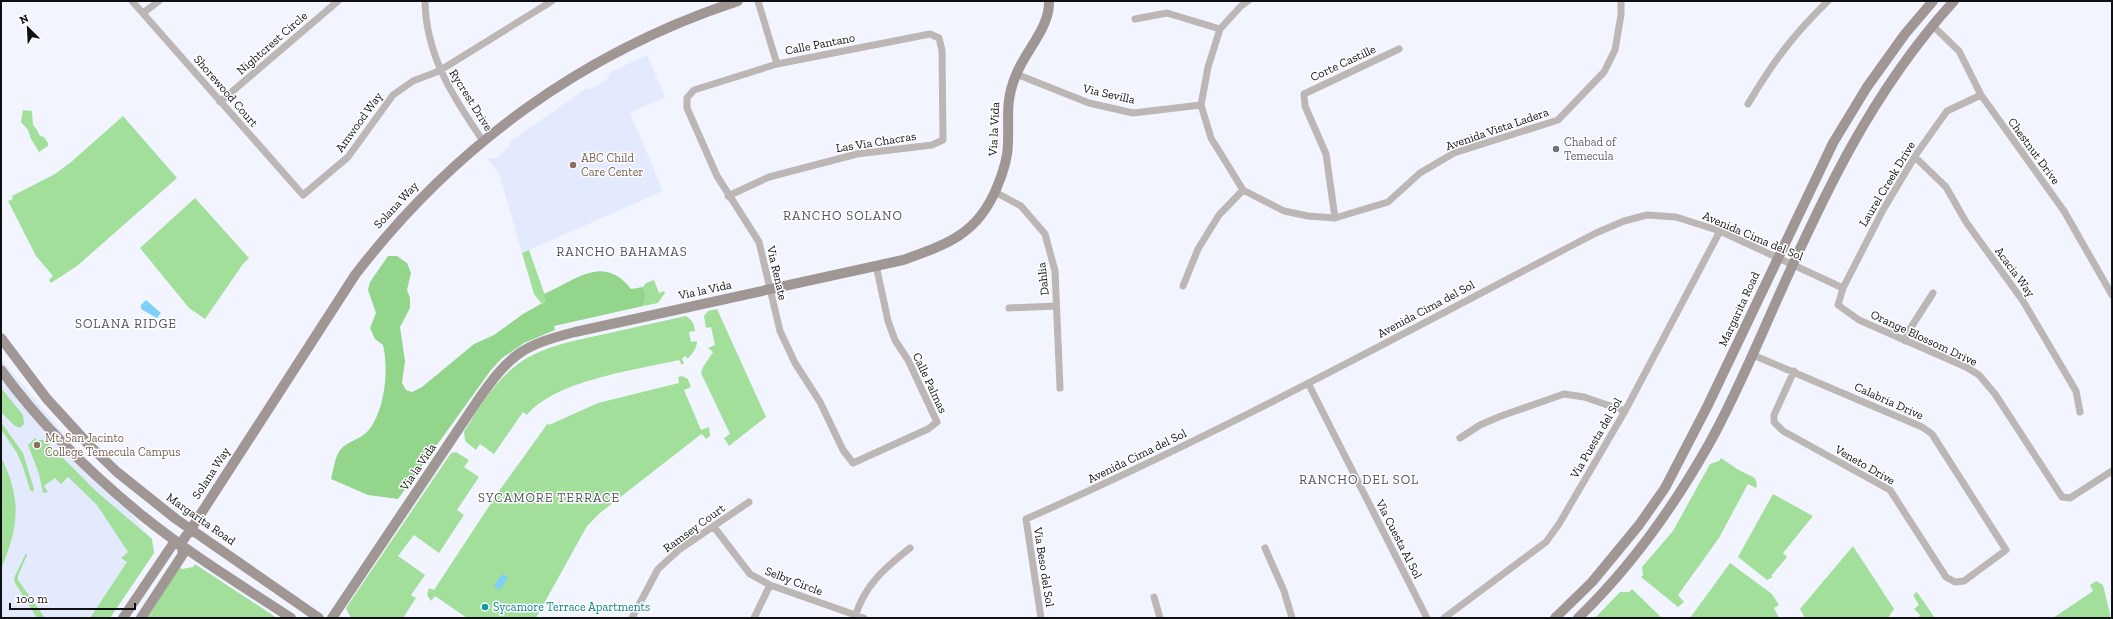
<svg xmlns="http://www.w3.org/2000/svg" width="2113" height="619" viewBox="0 0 2113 619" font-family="'Zilla Slab',serif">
<rect width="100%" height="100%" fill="#f2f5ff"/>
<!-- built -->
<path fill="#e3eafd" d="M647,55L665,97L630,113L663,191L522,253L499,173L487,158H496L509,147V142L587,88L592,89L607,79L609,73Z
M1,359L152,539L154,553L110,618H1Z"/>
<!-- green -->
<path fill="#a2df9b" d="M23,110L32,111L33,125L37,130L40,136L44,137L48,143V146L39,152L31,139L28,130L21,122Z
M123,116L177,178L77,266L51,283L49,280L53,276L36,256L8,201L13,199L12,196L55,174L71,162Z
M195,198L249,258L243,264L205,319L189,308L140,248Z
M529,250L547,301L541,303L534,294L522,253Z
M654,280L659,293L664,291L665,293L658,303L643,306L646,295L643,287L646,283Z
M717,309L766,417L729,446L724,438L730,434L701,373L703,367L713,352L708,348L715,345L711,327L706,328L704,316L708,311Z
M686,316C692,320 694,323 695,331L689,332L691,342L697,341C697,348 692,355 687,359L686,356L682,358L684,363L682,365L679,360C636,370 556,380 527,415L523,412L494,454L480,444L476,450L465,441L464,432C478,409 493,384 514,367C540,346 574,341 605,334C632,328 659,322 686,316Z
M682,376L688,379L691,387L684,390L701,430L709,427L710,436L706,439L702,434L700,435L600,513L587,526L536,618H467L435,596L431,601L427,595L429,588L434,590L499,491L548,423L549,425L598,403L679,383L678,377Z
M1,388L23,415L24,424L20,428L15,426L1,412Z
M1,422L23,453L34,489L33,492L30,490L23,467L17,453L1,429Z
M35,438L37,440H45L97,492L152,539L154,553L110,618H90L127,562L121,558L128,552L97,505L68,477L61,484L55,478L44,486L48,492L43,493L39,474L28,445Z
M456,452L469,460L464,467L479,477L457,510L464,515L439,553L414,535L398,556L425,575L411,595L416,598L403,618H351L346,608L451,453Z
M1,457C22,499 19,527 1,569Z
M1721,458L1737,469L1755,478L1757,484L1756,488L1748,484L1719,538L1678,595L1684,602L1678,607L1641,577L1643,575L1642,567L1673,531L1710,464L1719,461Z
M1773,494L1813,516L1783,553L1787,557L1771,576L1773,577L1767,580L1738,557Z
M1853,546L1894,609L1888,618H1805L1800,609Z
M26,553L27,555L18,576V580L45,618H37L15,583L14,578Z
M1730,563L1772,594L1779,605L1774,608L1779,618H1690Z
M195,564L277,618H147L179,567L182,569L193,567Z
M2096,581L2103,585L2110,614V618H2053L2093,591L2090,585Z
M1632,589L1662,618H1595L1620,592H1629Z
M1917,592L1935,618H1918L1920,615L1914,609L1919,605L1913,595Z"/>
<!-- forest -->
<path fill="#92d58b" d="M388,256H397L407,263L411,273L407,290L410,298V308L400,327L405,361L402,383L406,390L412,392L422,387L474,344L494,335L523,314L546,301L544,294C575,281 603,253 631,289L643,287L646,295L643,306L554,326L555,330L524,343L502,358L491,370L398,499L368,495L331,479C333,471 335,457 340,450C346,442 361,439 368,431C385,411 389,369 383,345L375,339L370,328L376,313L368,290L370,282Z"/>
<!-- water -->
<path fill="#7dd1f7" d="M146,300L161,313L157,318L141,309V305Z
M502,574L508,578L499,590L494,586Z"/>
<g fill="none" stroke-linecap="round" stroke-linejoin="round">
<!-- street -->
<path stroke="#bcb6b5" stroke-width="7" d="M132,1L303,195L348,157L393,95L413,81L439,71L552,1
M425,1C426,56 453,97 483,141
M758,1L777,64
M1248,1L1241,6L1220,29L1208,67L1201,105L1211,138L1243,190L1284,211L1308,216L1335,218L1388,202L1420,173L1454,153L1558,120L1604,72L1615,50L1621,15V1
M143,13L159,1
M1135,19L1167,13L1220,29
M1932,25L1959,51L1981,95L2064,211L2112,295
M1016,74L1089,103L1133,113L1201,105
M1981,95L1947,111L1917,153L1883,210L1843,288L1838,305L1859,320L1966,367L1979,375L1995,394L2062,497L2070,498L2112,471
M220,102L338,1
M1748,104C1773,62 1793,35 1828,1
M1915,157L1946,187L1966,222L2023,301L2076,391L2080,412
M995,192L1021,206L1045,234L1055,271L1060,388
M728,196L769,177L857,154L932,145L943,140L942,50L939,38L930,34L777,64L694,90L687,98V108L717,176L759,242L780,331L795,363L820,402L843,450L853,463L928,429L937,422L908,360L895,340L888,321L876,265
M1335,218L1326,154L1305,106L1304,94L1399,49
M1183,286L1198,249L1219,215L1243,190
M1009,308L1056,306
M1905,341L1908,332L1933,293
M1753,355L1922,427L1932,434L2006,550L1964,581L1955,582L1946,577L1890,490L1783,431L1774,422V415L1794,371
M1308,383L1427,618
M1460,438L1480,425L1501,416L1564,394L1584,397L1625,411
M714,527L750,574L770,585L864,618
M1265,548L1284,591L1292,618
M1154,597L1160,618
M632,618L658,569L680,549L749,502
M754,618L770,585
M855,618C863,586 886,567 910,548
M1041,618L1026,519C1220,434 1407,331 1596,233L1624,221L1647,215L1676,217L1720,231L1843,288
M1444,618L1546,542L1559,524L1625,411L1720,231"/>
<!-- secondary -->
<path stroke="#a09795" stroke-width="10" d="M1,338L47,399L90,446L117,472L176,519L319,618
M1,370C41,425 91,474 144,517C190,554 241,585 291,618
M123,618L173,544L181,543L191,529L355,275C454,146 583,52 738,1
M141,618L183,554L181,543
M332,618L478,400C510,355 520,346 575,332L903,260C948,244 978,234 997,187C1003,173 1008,159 1008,143C1009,116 1005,101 1016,75C1025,51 1050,28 1049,1
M1555,618L1592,582L1611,559L1639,525L1665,488L1708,405L1833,143L1867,87L1905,34L1933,1
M1578,618C1631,567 1673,508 1709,444C1733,401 1752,356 1772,311C1821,200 1871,92 1954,1"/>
</g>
<!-- markers -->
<circle fill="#6b7280" stroke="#fff" stroke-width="1.5" cx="1556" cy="149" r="4"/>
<g fill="#8d6e63" stroke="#fff" stroke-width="1.5">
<circle cx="573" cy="165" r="4"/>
<circle cx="37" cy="445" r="4"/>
</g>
<circle fill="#0f9aa8" stroke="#fff" stroke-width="1.5" cx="485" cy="607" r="4"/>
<g text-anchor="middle" stroke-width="3" stroke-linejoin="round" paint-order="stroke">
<!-- street labels -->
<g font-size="12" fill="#0f1014" stroke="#fff">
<text transform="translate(272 43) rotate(-41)" y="4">Nightcrest Circle</text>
<text transform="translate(820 44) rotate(-11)" y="4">Calle Pantano</text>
<text transform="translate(1343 63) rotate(-25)" y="4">Corte Castille</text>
<text transform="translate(226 91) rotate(49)" y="4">Shorewood Court</text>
<text transform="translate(1109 94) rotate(13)" y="4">Via Sevilla</text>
<text transform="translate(471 100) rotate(58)" y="4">Rycrest Drive</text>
<text transform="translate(359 122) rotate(-54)" y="4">Amwood Way</text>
<text transform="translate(994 129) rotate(-87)" y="4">Via la Vida</text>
<text transform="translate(1497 129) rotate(-19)" y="4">Avenida Vista Ladera</text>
<text transform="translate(876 142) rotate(-9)" y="4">Las Via Chacras</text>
<text transform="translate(2034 151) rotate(54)" y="4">Chestnut Drive</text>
<text transform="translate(1887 184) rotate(-59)" y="4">Laurel Creek Drive</text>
<text transform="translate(396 205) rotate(-47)" y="4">Solana Way</text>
<text transform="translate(1753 236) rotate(23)" y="4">Avenida Cima del Sol</text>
<text transform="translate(2015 272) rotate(54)" y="4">Acacia Way</text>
<text transform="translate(777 273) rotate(77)" y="4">Via Renate</text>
<text transform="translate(1043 279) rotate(-96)" y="4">Dahlia</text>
<text transform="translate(705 290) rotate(-12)" y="4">Via la Vida</text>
<text transform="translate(1426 309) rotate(-28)" y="4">Avenida Cima del Sol</text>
<text transform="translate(1739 309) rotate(-65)" y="4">Margarita Road</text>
<text transform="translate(1924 338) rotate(25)" y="4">Orange Blossom Drive</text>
<text transform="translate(930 383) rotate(65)" y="4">Calle Palmas</text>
<text transform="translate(1889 401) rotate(24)" y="4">Calabria Drive</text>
<text transform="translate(1596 438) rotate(-60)" y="4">Via Puesta del Sol</text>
<text transform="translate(1137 456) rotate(-26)" y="4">Avenida Cima del Sol</text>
<text transform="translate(1865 465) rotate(30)" y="4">Veneto Drive</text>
<text transform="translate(418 467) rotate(-56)" y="4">Via la Vida</text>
<text transform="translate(211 473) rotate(-57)" y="4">Solana Way</text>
<text transform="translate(201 519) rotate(35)" y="4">Margarita Road</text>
<text transform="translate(694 528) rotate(-36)" y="4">Ramsey Court</text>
<text transform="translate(1399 539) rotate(63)" y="4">Via Cuesta Al Sol</text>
<text transform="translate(1044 567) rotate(81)" y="4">Via Beso del Sol</text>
<text transform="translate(794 581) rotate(21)" y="4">Selby Circle</text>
</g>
<!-- worship labels -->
<g font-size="12" fill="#5b616d" stroke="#fff" text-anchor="start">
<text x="1564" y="146">Chabad of<tspan x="1564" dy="14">Temecula</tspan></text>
</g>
<!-- education labels -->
<g font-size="12" fill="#785e54" stroke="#fff" text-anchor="start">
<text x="581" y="162">ABC Child<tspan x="581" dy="14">Care Center</tspan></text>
<text x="45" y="442">Mt. San Jacinto<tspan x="45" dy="14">College Temecula Campus</tspan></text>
</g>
<!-- culture labels -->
<g font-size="12" fill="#0d838f" stroke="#fff" text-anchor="start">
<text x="493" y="611">Sycamore Terrace Apartments</text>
</g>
<!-- neighbourhood labels -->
<g font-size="13" letter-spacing="1" fill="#4f535c" stroke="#fff">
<text x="843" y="220">RANCHO SOLANO</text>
<text x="622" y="256">RANCHO BAHAMAS</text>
<text x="126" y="328">SOLANA RIDGE</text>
<text x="1359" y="484">RANCHO DEL SOL</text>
<text x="549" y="502">SYCAMORE TERRACE</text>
</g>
</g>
<!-- border -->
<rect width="2113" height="619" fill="none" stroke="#0f1014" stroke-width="4"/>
<!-- north arrow -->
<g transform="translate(28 28) rotate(336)" stroke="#ffffff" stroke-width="3" paint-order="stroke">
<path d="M0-3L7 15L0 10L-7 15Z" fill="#0f1014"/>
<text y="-6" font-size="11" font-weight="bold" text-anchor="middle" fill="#0f1014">N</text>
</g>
<!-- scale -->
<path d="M10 603v6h125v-6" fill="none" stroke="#0f1014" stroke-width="2"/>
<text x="16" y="603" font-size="12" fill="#0f1014" stroke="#ffffff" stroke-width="3" paint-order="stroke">100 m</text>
</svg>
